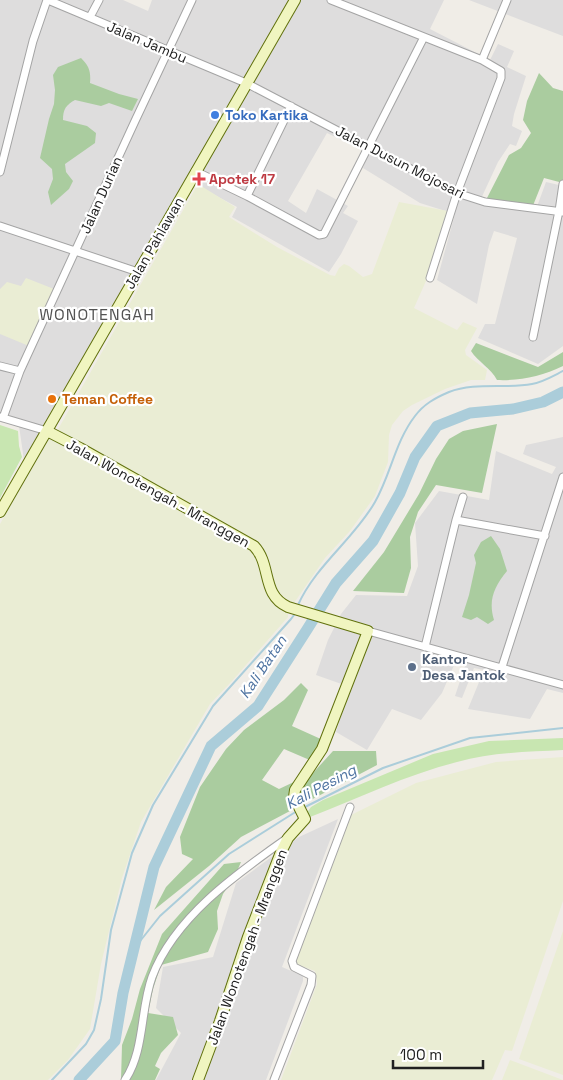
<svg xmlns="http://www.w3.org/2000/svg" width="563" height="1080" viewBox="0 0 563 1080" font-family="'Space Grotesk',sans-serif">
<rect width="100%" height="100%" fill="#f0ede7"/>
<!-- residential -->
<path fill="#dedddd" d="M0,0H123L148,11L152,0H444L430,29L490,60L498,44L514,51L507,67L526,76L514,114L512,126L522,131L516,146L510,144L498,162L479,203L535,212L546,182L563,186V346L538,364L478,338L485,324H495L517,238L494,231L489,245L477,304L437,280L455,214L420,203L363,168L368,153L327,133L288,201L306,213L317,189L348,206L343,213L358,221L341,254L329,272L232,217L237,207L187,180L26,463L24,460L19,426L0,420Z
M469,0H563V36L526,22Z
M563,437V693L547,689L530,719L468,709L484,670L474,668L462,698L455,696L465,666L455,663L442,693L421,720L392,709L367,750L336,732L350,687L316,675L328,640L341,614L356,595L407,596L418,566L415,523L439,491L489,500L496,451L552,474L556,467L523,454L526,445Z
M338,819L282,967L303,976V981L266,1080H156L181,1033L156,1008L163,967L213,957L236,883L299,837Z"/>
<!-- farmland -->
<path fill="#eaedd4" d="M198,184L235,207L229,217L277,247L330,275L335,276L339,268L344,264L349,266L363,277L372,274L399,202L448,211L426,281L414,308L457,330L463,322L477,328L465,350L466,355L487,370L485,380H471L445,389L412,405L403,411L392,425L389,435L388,462L375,496L350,531L325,558L292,606L278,598L264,552L57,431Z
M26,278L54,289L29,346L0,334V289L7,282L21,286Z
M50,437L254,551L258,560L270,598L276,605L288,612V617L232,681L210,704L141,822L122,878L101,964L90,1029L68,1060L48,1080H0V524Z
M563,757V901L512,1051L505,1050L492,1080H281L317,984L315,971L296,964L297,958L351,815L416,783L496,762Z
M563,931V1075L519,1059Z
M510,1060L563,1080H502Z"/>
<!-- grass -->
<path fill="#c8e6b1" d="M0,425L18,431L19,446L22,457L0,498Z
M563,738V750C528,752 491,752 457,762C406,775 359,798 310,817L306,814L311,807L323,800L433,754L489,741Z"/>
<!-- forest -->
<path fill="#aacc9f" d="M81,58C89,66 91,71 90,83L119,94L138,99L132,111L109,103L101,106L75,100C66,105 63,109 63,120L87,126L96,133L95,143L65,164L66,172L73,181L69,189L51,205L48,192L53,179L52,169L40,158L49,119L54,104L55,90L53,75L58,67Z
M539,73L553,88L563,91V183L544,178L532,208L487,198L509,155L521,148L531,133L523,120L527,101Z
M476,343L538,367L563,352V366C542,376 520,381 497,380C491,368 478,362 471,351Z
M497,424L482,493L436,485L418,512L410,537L411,568L404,593L353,591L384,552L419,494L436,459L449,439L463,431Z
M491,536L500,549L507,571C494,587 488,600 494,620L488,624L477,617L471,620L462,617L469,595L476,563L474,555L481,542Z
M301,683L308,690L292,726L323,740L312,761L284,749L262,780L279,789L313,773L333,751H376L377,765L241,837L209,866L154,910L166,887L193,859L182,854L180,837L200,787L226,749L244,730L284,700Z
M241,862L235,876L223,894L217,911L218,929L208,952L161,965L153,989L148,1013L173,1017L178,1035L161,1053L155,1066L160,1069L155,1080H121L122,1045L132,1019L140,989L162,934L224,864Z"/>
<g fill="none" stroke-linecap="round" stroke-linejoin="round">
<!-- stream -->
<path stroke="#abcdda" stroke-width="2" d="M298,605C316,565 354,539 375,502C391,474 395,442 415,416C424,404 435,398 449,392C475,382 505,389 532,384C543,382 553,376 563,371
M303,808L383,768L470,738L563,728
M133,950L160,916L229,854L297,811
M52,1080L86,1044L94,1030L101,999L111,930L132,853L153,805L213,706L291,619L294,615"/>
<!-- river -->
<path stroke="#abcdda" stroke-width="11" d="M79,1080L115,1041L123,993L154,867L211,746L258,706L308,628L336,583L373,541L400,493L415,457L437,426L470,413L513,409L543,402L563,392"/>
<defs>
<path id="street" d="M48,0L246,83L457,193L485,202L563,212
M331,0L482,60L501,71V78L457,193L430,278
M90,17L99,0
M482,60L507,0
M195,171L247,196L319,235L324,234L424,37
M0,172L33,41L47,0
M247,196L291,106
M0,226L138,272
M533,337L559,211L563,184
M0,366L20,371L135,121L192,0
M0,417L47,431
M3,418L20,371
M456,520L463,497
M368,631L563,685
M425,647L456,520L545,536
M502,667L563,477
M125,1080C145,1050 140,1010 152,977C174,918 236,874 286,839
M274,1080L311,985L312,976L294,967L292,961L350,807"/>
<path id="secondary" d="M47,431L80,448L254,546C272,565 261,595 288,607L368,631L322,749L295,790L294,797L305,819L288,838L281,852L248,937L220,1021L198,1080
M0,512L295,0"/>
</defs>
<!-- street casing -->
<use href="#street" stroke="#a4a4a4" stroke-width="9"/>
<!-- secondary casing -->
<use href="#secondary" stroke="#61710d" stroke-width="12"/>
<!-- street -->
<use href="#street" stroke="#fff" stroke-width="7"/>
<!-- secondary -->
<use href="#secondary" stroke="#f0f5c0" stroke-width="10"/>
</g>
<!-- markers -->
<circle fill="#3f7fe0" stroke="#fff" stroke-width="2" cx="215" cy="115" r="5"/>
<path fill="#e0444e" stroke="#fff" stroke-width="2" d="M196.5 171.5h5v5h5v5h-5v5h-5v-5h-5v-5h5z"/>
<circle fill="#e8710a" stroke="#fff" stroke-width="2" cx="52" cy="399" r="5"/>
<circle fill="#5c6f8a" stroke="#fff" stroke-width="2" cx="412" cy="667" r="5"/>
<g text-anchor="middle" stroke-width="4.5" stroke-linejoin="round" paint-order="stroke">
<!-- street labels -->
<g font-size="14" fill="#202020" stroke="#fff">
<text transform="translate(147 42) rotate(23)" y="5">Jalan Jambu</text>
<text transform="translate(400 162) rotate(27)" y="5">Jalan Dusun Mojosari</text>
<text transform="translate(101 195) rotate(-66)" y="5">Jalan Durian</text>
<text transform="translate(154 243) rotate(-60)" y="5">Jalan Pahlawan</text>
<text transform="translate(158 493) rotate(29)" y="5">Jalan Wonotengah - Mranggen</text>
<text transform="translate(247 947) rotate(-70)" y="5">Jalan Wonotengah - Mranggen</text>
</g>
<!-- shop labels -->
<g font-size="14" font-weight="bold" fill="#366cbe" stroke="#fff" text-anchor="start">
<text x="225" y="120">Toko Kartika</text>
</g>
<!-- health labels -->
<g font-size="14" font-weight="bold" fill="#be3a42" stroke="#fff" text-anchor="start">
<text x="209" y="184">Apotek 17</text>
</g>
<!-- food labels -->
<g font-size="14" font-weight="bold" fill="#c56008" stroke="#fff" text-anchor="start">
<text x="62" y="404">Teman Coffee</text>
</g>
<!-- service labels -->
<g font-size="14" font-weight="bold" fill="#4e5e75" stroke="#fff" text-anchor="start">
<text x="422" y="664">Kantor<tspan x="422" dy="16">Desa Jantok</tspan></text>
</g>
<!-- water labels -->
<g font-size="15" font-style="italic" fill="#4f74a2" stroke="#fff">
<text transform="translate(263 667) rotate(-56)" y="5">Kali Batan</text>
<text transform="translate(321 787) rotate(-28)" y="5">Kali Pesing</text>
</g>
<!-- quarter labels -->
<g font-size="16" letter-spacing="1" fill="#535353" stroke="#fff">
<text x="97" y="320">WONOTENGAH</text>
</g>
</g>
<!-- scale -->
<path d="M393 1060v8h90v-8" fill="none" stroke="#202020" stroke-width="2.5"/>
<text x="400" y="1060" font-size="15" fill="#202020" stroke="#ffffff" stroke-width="4" paint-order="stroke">100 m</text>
</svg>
